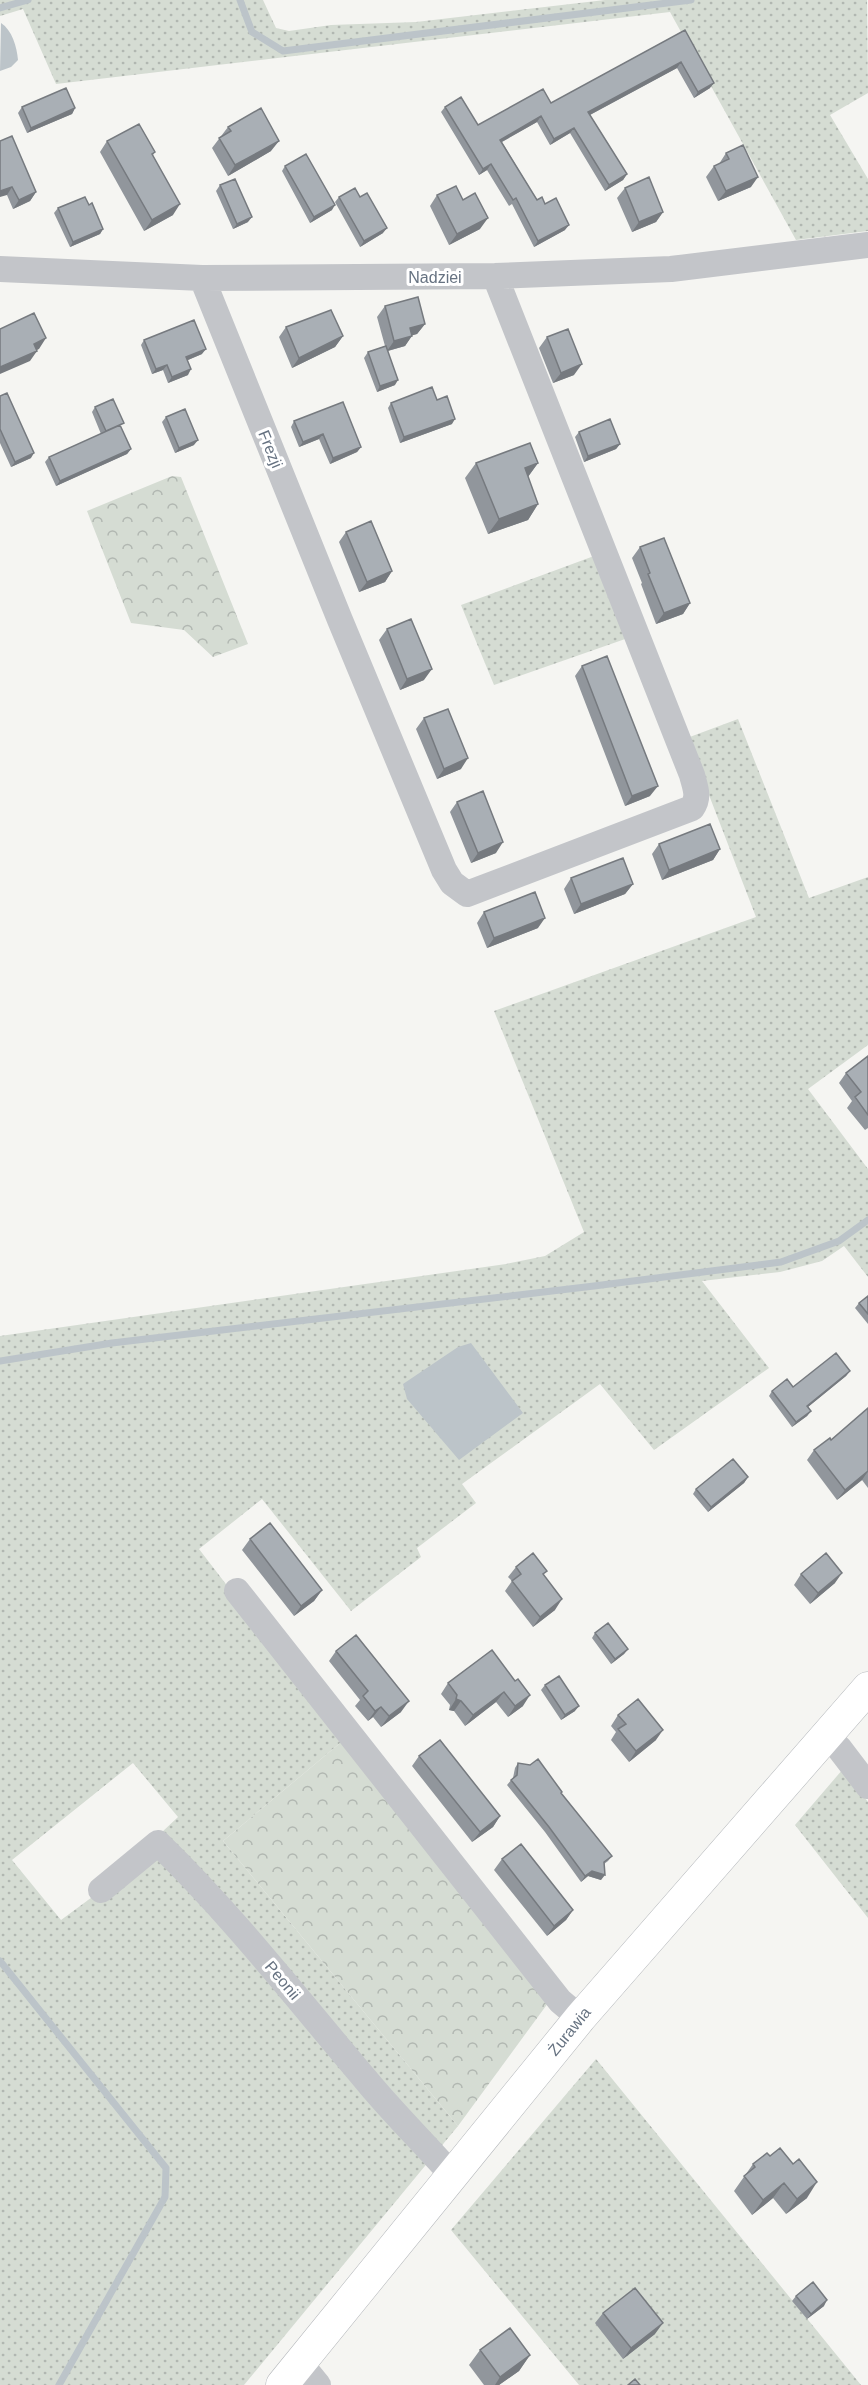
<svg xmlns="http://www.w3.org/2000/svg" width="868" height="2385" viewBox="0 0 868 2385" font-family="Helvetica,sans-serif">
<defs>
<pattern id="grass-dots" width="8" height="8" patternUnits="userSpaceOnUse" patternTransform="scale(1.5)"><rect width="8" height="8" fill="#d5dcd3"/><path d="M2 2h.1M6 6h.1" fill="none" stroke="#b1b7b1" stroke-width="1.8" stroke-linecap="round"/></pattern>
<pattern id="forest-crowns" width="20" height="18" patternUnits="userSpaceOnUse" patternTransform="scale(1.5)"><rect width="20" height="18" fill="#d5dcd3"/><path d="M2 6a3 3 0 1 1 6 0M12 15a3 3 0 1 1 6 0" fill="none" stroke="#b1b7b1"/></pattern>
</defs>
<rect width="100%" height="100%" fill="#f5f5f2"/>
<!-- grass -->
<path fill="url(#grass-dots)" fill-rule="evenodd" d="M0,0H263L276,28L289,31L331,25L416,22L605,0H867L868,93L830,115L868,179V231L796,240L670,12L56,84L23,9L0,16Z
M594,556L628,638L494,685L461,605Z
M738,719L809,898L868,877V1045L808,1089L868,1169V1277L844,1246L822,1261L780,1272L702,1281L769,1368L654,1450L600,1384L462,1484L476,1503L417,1548L421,1557L351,1611L262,1499L199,1549L345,1739L223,1841L458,2126L244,2385H0V1336L506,1264L545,1256L584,1232L494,1011L756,917L687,738ZM133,1763L178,1817L95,1895L61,1920L12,1860Z
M843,1769L868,1802V1918L795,1825Z
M596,2059L861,2385H579L451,2230Z"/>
<!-- forest -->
<path fill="url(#forest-crowns)" d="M172,476L181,477L248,644L213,657L184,630L131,623L87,511Z
M345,1739L551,1999L458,2126L223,1841Z"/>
<!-- water -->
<path fill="#bcc4c9" d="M1,23C12,30 17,47 18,60L11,67L0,71Z
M471,1343L523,1413L459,1460L407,1399L403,1384L458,1347Z"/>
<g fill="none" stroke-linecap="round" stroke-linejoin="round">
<!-- stream -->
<path stroke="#bcc4c9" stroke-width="7" d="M240,0L252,32L283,51L691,0
M0,8L28,0
M0,1361L112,1343L594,1286L781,1262L839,1241L868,1220
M0,1961L166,2168L165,2197L59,2385"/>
<defs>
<path id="major" d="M282,2385L580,2018L868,1688"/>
</defs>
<!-- major casing -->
<use href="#major" stroke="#b4b7bb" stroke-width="33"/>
<!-- minor -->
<path stroke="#c3c5c9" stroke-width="26" d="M0,269L202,278L495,276L671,269L868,245
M202,278L340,620L444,870L452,883L467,894L692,808C700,797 695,787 692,775L495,276
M237,1591L560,2001L580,2018
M825,1735L839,1748L868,1786
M101,1890L158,1843C234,1917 298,2000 366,2080C393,2113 424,2143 452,2175
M300,2363L318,2385"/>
<!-- major -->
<use href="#major" stroke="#fff" stroke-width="32"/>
</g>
<!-- wall -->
<path fill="#91969c" d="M685,30L710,88L694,98L677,68L590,115L627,174L623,180L605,191L570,133L550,145L537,122L502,142L537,200L545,204L565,230L534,247L512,204L509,206L487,170L479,175L441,112L445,107L478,125L551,103Z
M22,107L75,108L72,114L27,133L18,113Z
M228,127L271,151L228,176L212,148Z
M0,141L36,192L30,201L13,209L7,195Z
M107,141L155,152L153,155L173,215L144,231L100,152Z
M726,153L751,187L718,201L706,177L714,166L719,164Z
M285,166L332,210L310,223L282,171Z
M220,185L248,222L233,229L216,191Z
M625,188L663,212L656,222L632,232L617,198Z
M437,195L463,200L480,229L449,245L430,206Z
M339,197H360L383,233L360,247L335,202Z
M89,205L103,229L100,234L70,247L54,213L58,208Z
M385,306L425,324L417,334L412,335L405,346L388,351L395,385L377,392L364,358L368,352L385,346L377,317Z
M286,327L343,336L335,347L292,368L279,337Z
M547,337L574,375L553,383L539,348Z
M144,340L202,354L188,360V375L168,383L163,370L152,374L141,345Z
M0,396L31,458L11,467L0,443Z
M437,400L452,424L400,443L388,408L391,403Z
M95,407L121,428L131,449L127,454L56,486L45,462L49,457L101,434L92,412Z
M166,417L194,445L175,453L162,422Z
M294,421L361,447L357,452L330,464L319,439L299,447L291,427Z
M579,432L620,444L616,449L584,462L575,437Z
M476,463H538L528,477L538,504L528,520L488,534L465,478Z
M346,532L392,571L385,582L359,592L339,542Z
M640,547L690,603L683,614L656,624L641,584L642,583L632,558Z
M387,629L424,680L400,690L379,640Z
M582,666L650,796L625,806L575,676Z
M424,718L461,769L437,779L416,729Z
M457,802L496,853L471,863L450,812Z
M659,844L720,849L713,860L662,880L652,854Z
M571,878L633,884L625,894L574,914L564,889Z
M484,912L538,928L487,948L477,923Z
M868,1056V1128L865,1130L847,1108L852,1101L839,1083L846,1073Z
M868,1296V1324L855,1308L859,1303Z
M850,1371L846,1376L808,1407L811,1411L807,1416L792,1427L769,1396L772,1391L793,1387Z
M868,1408V1488L862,1480L837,1500L807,1460L814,1450L831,1440Z
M748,1477L744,1483L708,1512L693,1494L696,1489Z
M250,1539L322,1590L314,1601L294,1616L242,1550Z
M516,1567L544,1575L555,1610L533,1627L505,1591L512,1581L508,1577Z
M801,1574L835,1583L810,1604L794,1585Z
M595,1633L628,1649L624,1654L611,1664L592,1638Z
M492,1650L523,1706L508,1717L496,1702L465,1726L454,1711L449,1710L450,1705L441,1694L448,1683Z
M336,1651L401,1712L381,1727L373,1717L368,1721L355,1706L360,1700L329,1661Z
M545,1685L575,1711L561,1720L541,1690Z
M618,1715L656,1740L629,1762L611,1740L616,1732L611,1726Z
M419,1756L500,1816L493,1827L472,1842L412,1766Z
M518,1763L561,1793L612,1856L608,1861L604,1864L601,1880L588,1876L581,1882L545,1832L507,1785L513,1778L515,1768Z
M502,1859L573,1910L566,1920L547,1936L494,1870Z
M753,2164L807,2198L786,2214L773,2198L752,2215L734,2191Z
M796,2296L824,2306L807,2319L792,2301Z
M603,2313L655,2334L623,2359L595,2323Z
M480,2350L530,2355L519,2371L499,2385H484L469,2365Z"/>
<!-- shaded-wall -->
<path fill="#767a7f" d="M681,62L677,68L584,118L588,112Z
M714,83L710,88L694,98L698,92Z
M75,108L72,114L27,133L31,128Z
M541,116L537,122L496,145L500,140Z
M574,128L570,133L550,145L554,139Z
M279,141L271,151L228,176L235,165Z
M491,164L487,170L479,175L483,169Z
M627,174L623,180L605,191L609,185Z
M758,177L751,187L718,201L726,191Z
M12,187L7,195L0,197V191Z
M36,192L30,201L13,209L19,200Z
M180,204L173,215L144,231L152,220Z
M335,205L332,210L310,223L314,217Z
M663,212L656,222L632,232L639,222Z
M252,217L248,222L233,229L237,224Z
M488,218L480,229L449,245L457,234Z
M569,225L565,230L534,247L538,241Z
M387,228L383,233L360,247L364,241Z
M103,229L100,234L70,247L73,242Z
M425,324L417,334L403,338L410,328Z
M343,336L335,347L292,368L299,358Z
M412,336L405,346L387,351L394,341Z
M46,338L39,349L27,355L34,344Z
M206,349L202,354L183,362L186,357Z
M37,351L30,361L0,374V367Z
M582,364L574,375L553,383L561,373Z
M167,365L163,370L152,374L156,369Z
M191,369L188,375L168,383L172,377Z
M398,380L395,385L377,392L380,386Z
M455,419L452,424L400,443L404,437Z
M323,434L319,439L299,447L303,442Z
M198,440L194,445L175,453L179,448Z
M620,444L616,449L584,462L588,456Z
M361,447L357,452L330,464L333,458Z
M131,449L127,454L56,486L60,481Z
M34,453L31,458L11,467L15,462Z
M538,463L527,478L525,468Z
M538,504L528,520L488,534L499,519Z
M392,571L385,582L359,592L367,582Z
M690,603L683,614L656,624L664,613Z
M432,669L424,680L400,690L407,679Z
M468,758L461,769L437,779L444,769Z
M658,786L650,796L625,806L632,796Z
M503,842L496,853L471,863L478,853Z
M720,849L713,860L662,880L669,870Z
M633,884L625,894L574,914L581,904Z
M545,918L538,928L487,948L494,938Z
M850,1371L846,1376L803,1411L807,1406Z
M811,1411L807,1416L792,1427L796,1422Z
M868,1471L862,1480L837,1500L845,1490Z
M748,1477L744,1483L708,1512L711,1507Z
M842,1573L835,1583L810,1604L818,1593Z
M322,1590L314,1601L294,1616L301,1606Z
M562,1599L555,1610L533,1627L540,1617Z
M628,1649L624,1654L611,1664L615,1659Z
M504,1692L496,1702L465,1726L473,1715Z
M530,1695L523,1706L508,1717L515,1706Z
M456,1699L461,1701L454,1711L449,1710Z
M409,1701L401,1712L381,1727L389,1716Z
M579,1706L575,1711L561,1720L565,1715Z
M381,1707L373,1717L368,1721L375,1711Z
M663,1730L656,1740L629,1762L636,1751Z
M500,1816L493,1827L472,1842L480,1832Z
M592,1871L605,1875L601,1880L588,1876L581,1882L585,1876Z
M573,1910L566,1920L547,1936L554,1926Z
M817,2182L807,2198L786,2214L797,2199Z
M784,2183L773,2198L752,2215L763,2200Z
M827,2300L824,2306L807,2319L811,2314Z
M663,2323L655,2334L623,2359L631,2348Z
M530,2355L519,2371L499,2385H495L500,2377Z"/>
<!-- building -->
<path fill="#a9afb5" stroke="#767a7f" stroke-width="1.5" d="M685,30L714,83L698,92L681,62L588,112L627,174L609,185L574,128L554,139L541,116L500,140L537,200L542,197L545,204L556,198L569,225L538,241L516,198L513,200L491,164L483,169L445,107L461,97L478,125L543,89L551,103Z
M66,88L75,108L31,128L22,107Z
M261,108L279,141L235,165L219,138L231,131L228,127Z
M139,124L155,152L152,154L180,204L152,220L107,141Z
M12,136L36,192L19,200L12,187L0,191V141Z
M743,145L758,177L726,191L714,166L729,159L726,153Z
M306,154L335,205L314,217L285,166Z
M649,177L663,212L639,222L625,188Z
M235,179L252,217L237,224L220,185Z
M456,186L463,200L475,193L488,218L457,234L437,195Z
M355,188L360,197L367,193L387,228L364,241L339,197Z
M85,197L89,205L92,203L103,229L73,242L58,208Z
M418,297L425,324L410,328L412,336L394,341L385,306Z
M331,310L343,336L299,358L286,327Z
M34,313L46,338L34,344L37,351L0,367V329Z
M194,320L206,349L186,357L191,369L172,377L167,365L156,369L144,340Z
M568,329L582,364L561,373L547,337Z
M386,346L398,380L380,386L368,352Z
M432,387L437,400L447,396L455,419L404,437L391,403Z
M7,393L34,453L15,462L0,429V396Z
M113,399L124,423L106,431L95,407Z
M343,402L361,447L333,458L323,434L303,442L294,421Z
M185,409L198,440L179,448L166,417Z
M610,419L620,444L588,456L579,432Z
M120,425L131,449L60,481L49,457Z
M530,443L538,463L525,468L538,504L499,519L476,463Z
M371,521L392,571L367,582L346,532Z
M664,538L690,603L664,613L648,574L650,573L640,547Z
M411,619L432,669L407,679L387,629Z
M607,656L658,786L632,796L582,666Z
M448,709L468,758L444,769L424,718Z
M483,791L503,842L478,853L457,802Z
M710,824L720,849L669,870L659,844Z
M623,858L633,884L581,904L571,878Z
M535,892L545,918L494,938L484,912Z
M868,1056V1115L855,1097L861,1092L846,1073Z
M868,1296V1314L859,1303Z
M836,1353L850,1371L807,1406L811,1411L796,1422L772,1391L787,1379L793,1387Z
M868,1408V1471L845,1490L814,1450L830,1438L831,1440Z
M733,1459L748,1477L711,1507L696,1489Z
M270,1523L322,1590L301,1606L250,1539Z
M533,1553L547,1571L543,1574L562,1599L540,1617L512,1581L521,1574L516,1567Z
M826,1553L842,1573L818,1593L801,1574Z
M608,1623L628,1649L615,1659L595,1633Z
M356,1635L409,1701L389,1716L381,1707L375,1711L363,1696L368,1691L336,1651Z
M492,1650L515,1681L518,1679L530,1695L515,1706L504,1692L473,1715L461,1701L456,1699L457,1695L448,1683Z
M559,1676L579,1706L565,1715L545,1685Z
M638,1699L663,1730L636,1751L618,1729L626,1724L618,1715Z
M440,1740L500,1816L480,1832L419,1756Z
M538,1759L562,1792L561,1793L612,1856L604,1862L605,1875L592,1871L585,1876L549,1827L511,1780L517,1775L518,1763L530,1765Z
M521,1844L573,1910L554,1926L502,1859Z
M780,2148L793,2164L799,2159L817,2182L797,2199L784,2183L763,2200L744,2176L755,2167L753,2164L767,2153L770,2156Z
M813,2282L827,2300L811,2314L796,2296Z
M635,2288L663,2323L631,2348L603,2313Z
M510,2328L530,2355L500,2377L480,2350Z
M635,2379L640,2385H628Z"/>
<g text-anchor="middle" stroke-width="6" stroke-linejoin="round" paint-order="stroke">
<!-- street labels -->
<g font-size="16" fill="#667281" stroke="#fff">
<text x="435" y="283">Nadziei</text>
<text transform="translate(271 449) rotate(68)" y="6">Frezji</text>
<text transform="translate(283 1980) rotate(50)" y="6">Peonii</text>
<text transform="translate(569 2031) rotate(-51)" y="6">Żurawia</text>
</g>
</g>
</svg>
